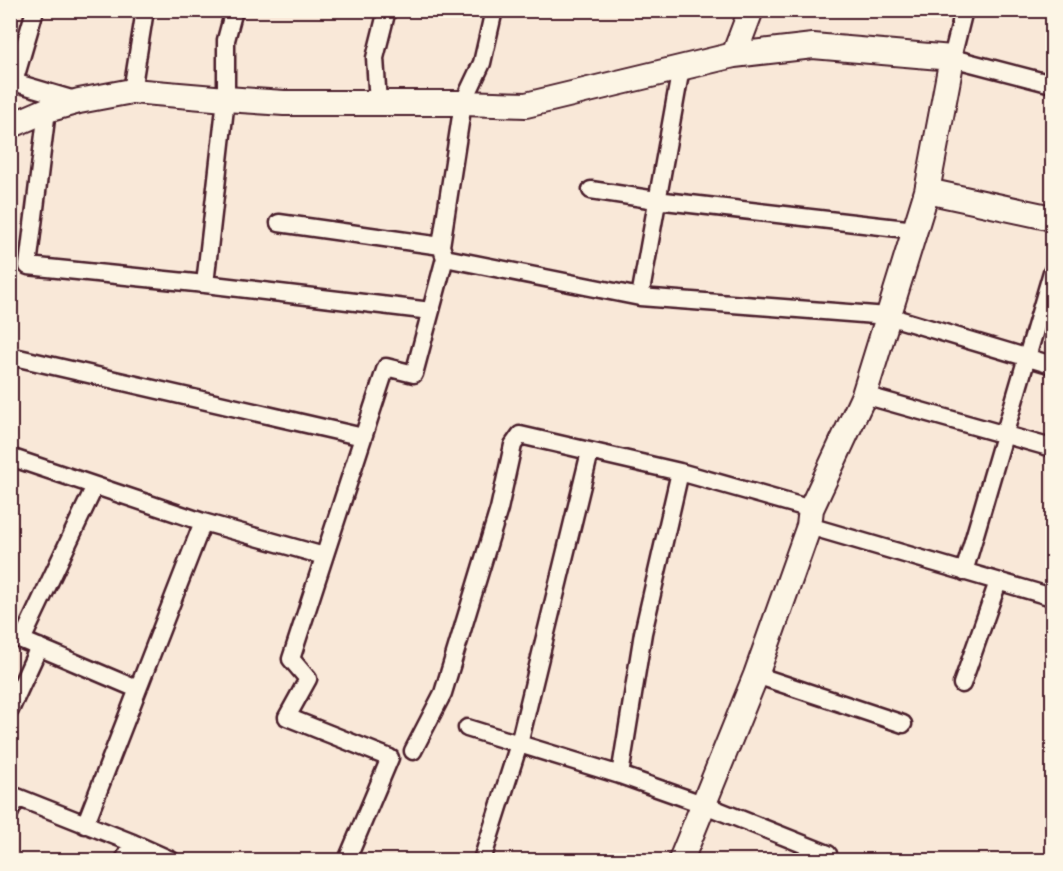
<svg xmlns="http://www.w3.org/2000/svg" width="1063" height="871" viewBox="0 0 1063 871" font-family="'Balsamiq Sans',sans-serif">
<rect width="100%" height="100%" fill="#f9e8d8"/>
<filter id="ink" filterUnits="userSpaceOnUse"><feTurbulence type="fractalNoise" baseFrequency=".0167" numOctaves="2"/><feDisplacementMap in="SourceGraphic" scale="12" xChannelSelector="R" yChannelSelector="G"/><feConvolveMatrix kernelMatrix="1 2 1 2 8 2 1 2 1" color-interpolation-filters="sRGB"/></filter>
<g filter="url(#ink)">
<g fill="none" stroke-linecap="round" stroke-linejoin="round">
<defs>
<path id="street" d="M494,10L482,63L463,103L441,246L445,258L640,297L681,68
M964,10L952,58L1052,84
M10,81L78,101
M14,82L35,10
M132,91L145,10
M378,103L375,58L387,10
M47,110L28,266L205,284L431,311
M591,190L656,200L915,230
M279,223L441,246
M205,284L226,99V40L234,10
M640,297L888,316L1052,365
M10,356L363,437
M864,395L1052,448
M10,457L203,522L324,556
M809,526L1052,597
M964,572L1052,272
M10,635L137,689
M22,640L95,486
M756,675L903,724
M962,684L998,582
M10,710L39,647
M467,728L620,775L705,805L828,854
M413,751L443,693L499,509L513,445L520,435L680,472L811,509
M620,775L643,633L680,472
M10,812L17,797L133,843L171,860
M85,825L203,522
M124,860L133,843
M347,860L390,758L287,717L308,679L291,659L386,367L414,374L445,258
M482,860L519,744L590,452"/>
<path id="secondary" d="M734,55L751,10
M10,126L47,110L79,101L132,91L226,99L284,103H463L526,105L734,55L813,46L952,58L927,191L864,395L811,509L809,526L756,675L681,860
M927,191L1052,218"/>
</defs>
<!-- street casing -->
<use href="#street" stroke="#4a1f2b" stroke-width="21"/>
<!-- secondary casing -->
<use href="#secondary" stroke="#4a1f2b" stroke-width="28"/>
<!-- street -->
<use href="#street" stroke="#fcf5e5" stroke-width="16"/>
<!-- secondary -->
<use href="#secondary" stroke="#fcf5e5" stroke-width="24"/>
</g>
</g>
<!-- margin -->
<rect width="1063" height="871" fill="none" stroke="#fcf5e5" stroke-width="36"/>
<rect x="18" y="18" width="1027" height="835" fill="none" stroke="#4a1f2b" stroke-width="2" filter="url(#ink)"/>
</svg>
